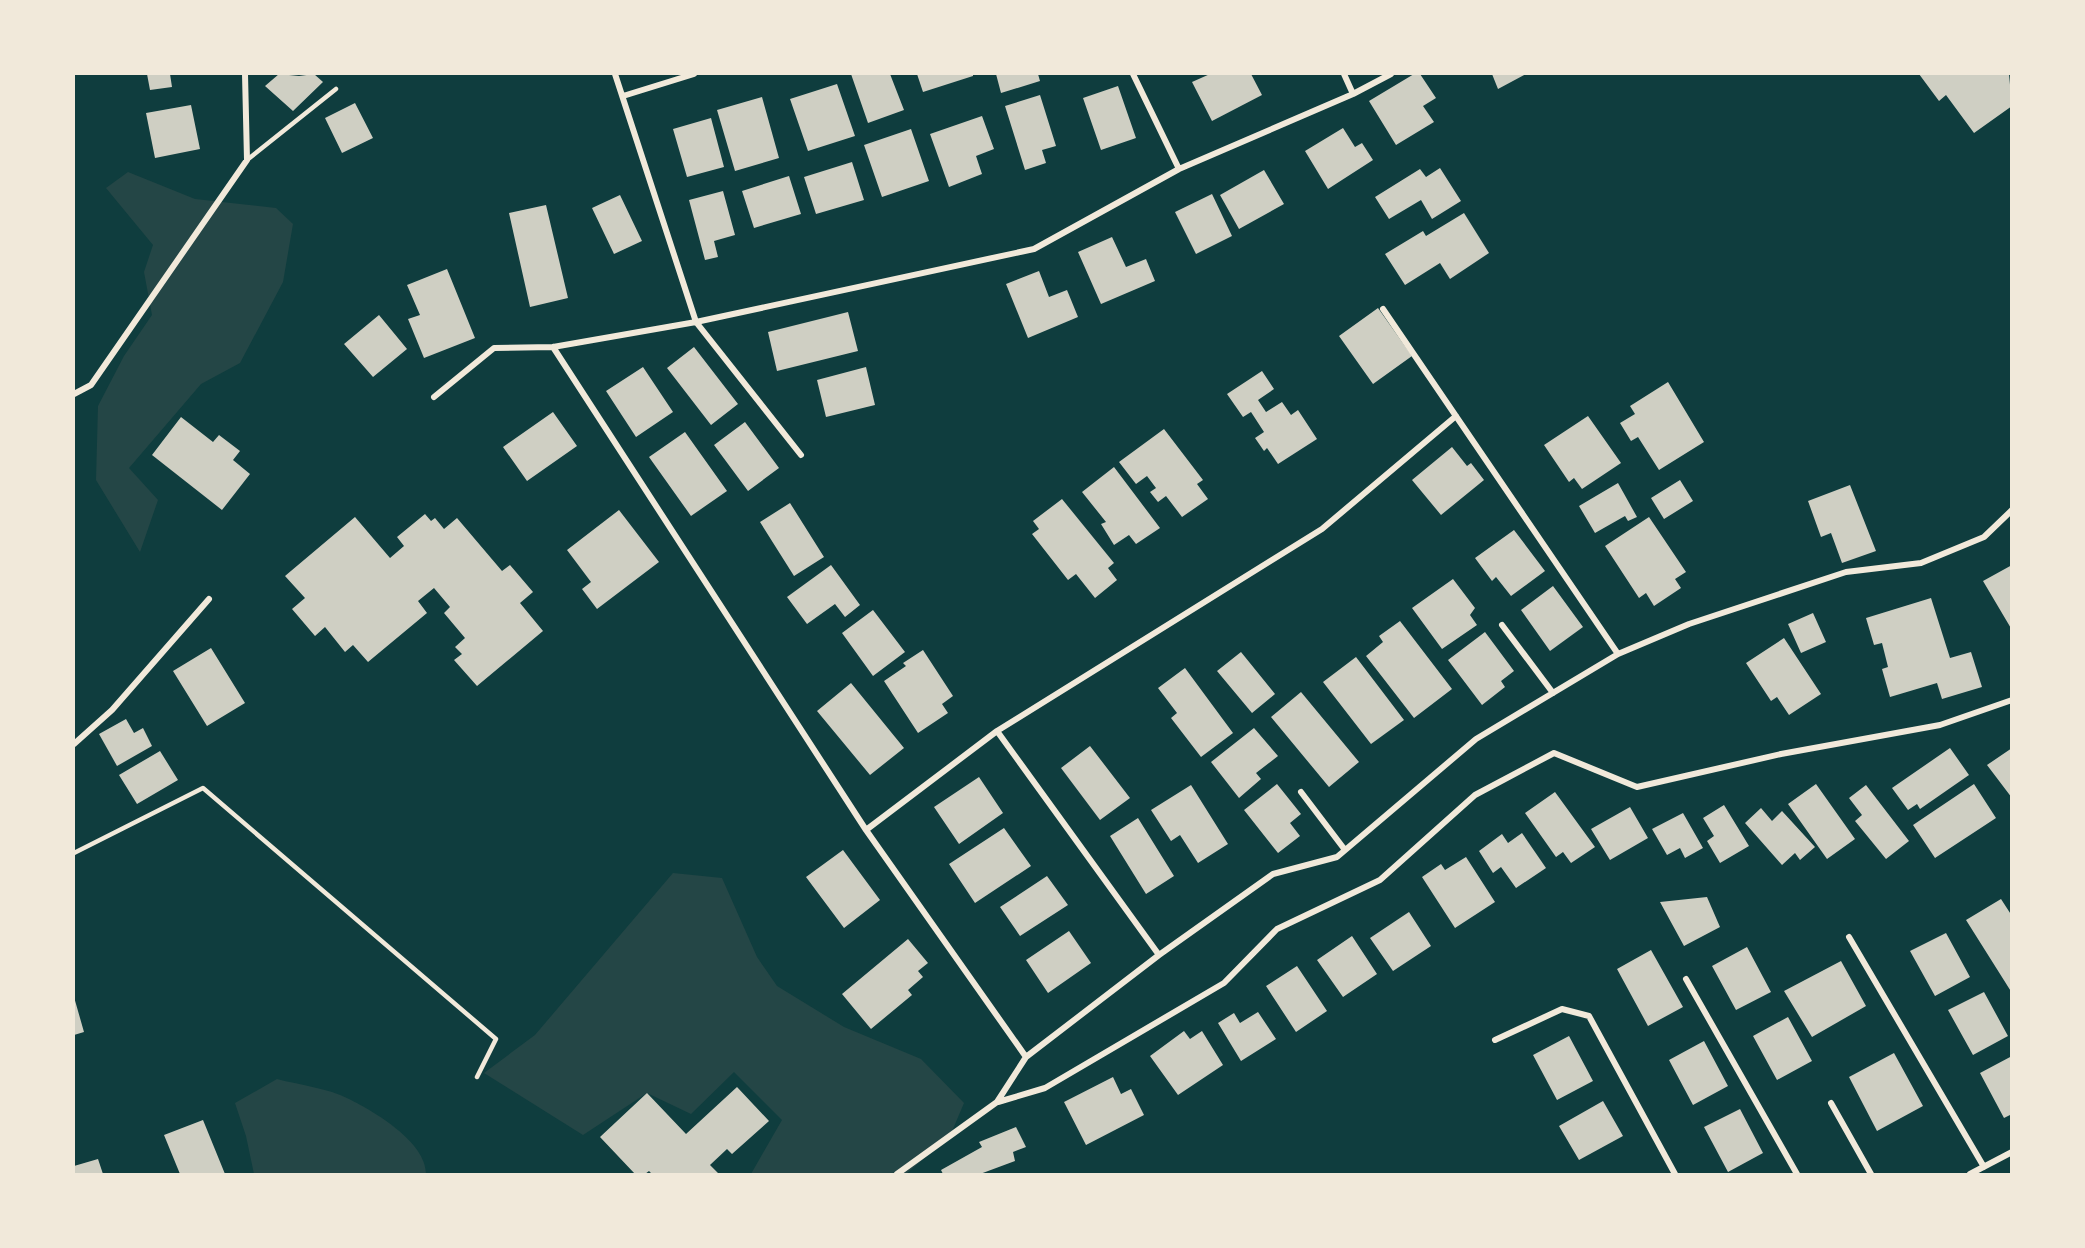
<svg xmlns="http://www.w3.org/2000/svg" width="2085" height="1248" viewBox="0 0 2085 1248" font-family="Mulish,sans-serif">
<rect width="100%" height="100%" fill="#0f3d3e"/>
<!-- green -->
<path fill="#244646" d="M128,172L195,199L276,208L293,224L283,282L240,363L201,384L129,468L158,500L140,552L96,480L98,406L124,356L152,315L144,272L153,245L106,188Z
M673,873L722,878L757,957L777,986L844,1027L921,1059L964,1103L950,1136L906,1174H751L782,1120L734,1072L691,1114L647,1093L583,1135L484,1073L535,1035Z
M277,1079C299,1085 328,1088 349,1099C375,1112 426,1142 426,1174H254L246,1136L235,1103Z"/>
<!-- building -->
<path fill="#cfcfc3" d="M147,74H170L172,87L150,90Z
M279,74L299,76L314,74L323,82L293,111L265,86Z
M851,74H890L904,110L868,123Z
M917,74H973V76L923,92Z
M996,74H1038L1040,81L1001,93Z
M1210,74H1251L1262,95L1212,121L1192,82Z
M1414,74H1420L1436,98L1423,106L1434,122L1396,145L1369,101Z
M1492,74H1526L1498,89Z
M1919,74H2009L2012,106L1974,133L1946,95L1939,101Z
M837,84L855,136L808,151L790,99Z
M1118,86L1136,138L1101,150L1083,98Z
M1040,95L1056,146L1042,150L1046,163L1025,170L1005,106Z
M762,97L779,158L735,171L717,110Z
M355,103L373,138L342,153L325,118Z
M191,105L200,149L155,158L146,113Z
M982,116L994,149L976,156L982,174L949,187L930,134Z
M711,118L724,167L687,177L673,129Z
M1343,128L1355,147L1362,143L1373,160L1328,189L1305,151Z
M911,129L929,181L882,197L864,145Z
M852,162L864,200L816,214L804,177Z
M1440,168L1461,201L1432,219L1421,200L1389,219L1375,197L1420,169L1426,177Z
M1264,170L1284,204L1239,229L1220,195Z
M789,176L801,214L754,228L742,191Z
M723,191L735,235L714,241L718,257L705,260L689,200Z
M1212,194L1232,236L1196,254L1175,212Z
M620,195L642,241L614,254L592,208Z
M546,205L568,298L530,307L509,213Z
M1464,213L1489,253L1450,279L1440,263L1405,285L1385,254L1423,231L1426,236Z
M1112,237L1126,267L1146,259L1155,281L1101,304L1078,252Z
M447,269L475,338L424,358L408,319L420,315L407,285Z
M1039,271L1049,297L1067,290L1078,317L1028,338L1006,284Z
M1378,308L1412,356L1373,384L1339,336Z
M848,312L858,351L777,371L768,332Z
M379,315L407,349L373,377L344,344Z
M694,347L738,404L711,425L667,368Z
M643,367L673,412L636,437L606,391Z
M866,367L875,405L826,417L817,380Z
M1262,371L1274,389L1258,400L1266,412L1282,402L1291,415L1298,410L1317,439L1278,464L1267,448L1264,451L1255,438L1264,432L1251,412L1243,417L1227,394Z
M1668,382L1704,442L1659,470L1638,437L1631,441L1620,423L1635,414L1630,406Z
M553,412L577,446L527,481L503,447Z
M1588,416L1621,463L1582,489L1574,478L1569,482L1544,445Z
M181,417L213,442L219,435L240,451L233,460L250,474L222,510L152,455Z
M745,422L779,468L748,491L714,445Z
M1164,429L1203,480L1197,484L1208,499L1182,517L1166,496L1158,502L1150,492L1156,488L1147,476L1136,484L1119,462Z
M685,432L727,491L691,516L649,457Z
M1452,447L1467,466L1471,463L1484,480L1441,515L1412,480Z
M1114,467L1160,528L1136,544L1129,535L1114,545L1101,524L1106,522L1082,492Z
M1680,480L1693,501L1664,519L1651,498Z
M1618,483L1637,517L1628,521L1625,516L1595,533L1579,506Z
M1850,485L1876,551L1842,563L1831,533L1821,537L1808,501Z
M1062,499L1114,563L1108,568L1117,580L1095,598L1076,574L1068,580L1032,534L1039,529L1033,521Z
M790,503L824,557L794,576L760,522Z
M619,510L659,562L597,609L582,589L591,582L567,550Z
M425,514L431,521L435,518L444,529L457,518L502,571L510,565L533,592L520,603L543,631L477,686L454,660L462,654L455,647L465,638L444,613L450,607L434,588L418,601L427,613L368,662L353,645L345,652L325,627L315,636L292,609L305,598L285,576L355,517L390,558L404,546L397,537Z
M1649,517L1686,572L1675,579L1681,588L1654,606L1646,593L1639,598L1605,546Z
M1514,530L1545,571L1511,596L1496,577L1492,581L1475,558Z
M831,565L860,605L845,617L835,604L807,624L787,597Z
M2012,565V630L1983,581Z
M1453,579L1475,608L1470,615L1477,625L1442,649L1412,608Z
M1553,586L1583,627L1550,651L1521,610Z
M1931,598L1950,658L1971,652L1982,687L1942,699L1937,683L1890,697L1882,669L1888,667L1882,643L1874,645L1866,618Z
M873,610L905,652L873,676L842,633Z
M1813,613L1826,642L1801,653L1788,624Z
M1400,621L1452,689L1414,718L1366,656L1383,642L1379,636Z
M1485,632L1514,671L1501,681L1505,687L1482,705L1448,660Z
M1784,638L1821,694L1789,715L1777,697L1771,701L1746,663Z
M211,648L245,703L207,726L173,671Z
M923,650L953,696L942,704L948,713L918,733L884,681L906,666L903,663Z
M1241,652L1275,694L1252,713L1217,671Z
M1356,657L1404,720L1371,744L1323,682Z
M1185,668L1233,733L1201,757L1171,718L1177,713L1158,688Z
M851,683L904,748L870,775L817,711Z
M1301,692L1359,762L1329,787L1271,717Z
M126,719L134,733L143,728L152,746L117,766L99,734Z
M1254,728L1278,756L1256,773L1261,779L1239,798L1211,762Z
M1090,746L1130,798L1100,820L1061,768Z
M1950,748L1969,775L1920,809L1917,804L1908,810L1892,788Z
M2012,748V798L1987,765Z
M160,751L178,780L137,804L119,775Z
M979,777L1003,813L959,844L934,807Z
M1277,784L1301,814L1290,823L1300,836L1278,853L1244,810Z
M1816,784L1855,839L1827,859L1788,804Z
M1974,784L1996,818L1935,858L1913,825Z
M1191,785L1228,844L1198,863L1180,835L1171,841L1151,810Z
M1866,785L1909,841L1886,859L1855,821L1862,815L1849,798Z
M1555,792L1595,847L1571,863L1563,852L1556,857L1525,813Z
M1724,805L1749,846L1720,863L1707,841L1714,836L1703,818Z
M1630,807L1648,838L1610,860L1591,829Z
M1761,808L1772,821L1782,811L1815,847L1800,860L1795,853L1782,865L1745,823Z
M1683,813L1703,848L1685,858L1680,848L1667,855L1652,829Z
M1138,818L1174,876L1146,894L1110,836Z
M1004,828L1031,866L975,903L949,864Z
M1522,833L1546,868L1516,888L1501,867L1493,873L1479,851L1502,834L1508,843Z
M843,850L880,900L844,928L806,877Z
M1466,857L1495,902L1455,928L1422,877L1441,864L1445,870Z
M1047,876L1068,905L1020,936L1000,907Z
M1707,897L1720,927L1684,946L1660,902Z
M2001,899L2012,916V993L1966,920Z
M1409,912L1431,946L1393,971L1370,938Z
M1069,931L1091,963L1048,993L1026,960Z
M1946,933L1970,977L1935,996L1910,951Z
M1352,936L1377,974L1343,997L1317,960Z
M908,939L928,963L918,971L923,977L908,990L912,995L871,1029L842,994Z
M1747,947L1771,992L1736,1010L1712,966Z
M1651,950L1683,1007L1648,1026L1617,969Z
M1841,961L1866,1006L1812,1037L1784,991Z
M1297,966L1327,1011L1296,1032L1266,986Z
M1984,992L2008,1036L1973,1055L1948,1010Z
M74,997L84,1032L74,1035Z
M1258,1012L1276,1039L1241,1061L1218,1023L1234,1013L1240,1023Z
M1788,1017L1812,1061L1777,1080L1753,1036Z
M1184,1031L1190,1039L1202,1031L1223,1065L1178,1095L1150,1056Z
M1569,1036L1593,1081L1557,1100L1533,1055Z
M1704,1041L1728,1086L1693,1105L1669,1060Z
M1894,1053L1923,1106L1877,1131L1849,1077Z
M2012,1056V1114L2004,1118L1980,1073Z
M1113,1077L1121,1094L1131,1089L1144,1115L1086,1145L1064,1102Z
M737,1087L769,1121L732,1154L727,1149L710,1165L719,1174H652L649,1171L645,1174H635L600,1137L647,1093L686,1134Z
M1603,1101L1623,1136L1579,1160L1559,1126Z
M1740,1109L1763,1153L1728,1172L1704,1127Z
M203,1120L225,1174H180L164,1135Z
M1016,1127L1026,1147L1013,1152L1015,1161L980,1174H943L941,1170L982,1147L979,1142Z
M98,1159L103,1174H74V1166Z"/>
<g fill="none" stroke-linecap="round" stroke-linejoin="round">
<!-- service -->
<path stroke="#f1e9da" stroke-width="4.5" d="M247,160L336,89
M74,853L203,788L496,1039L477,1077"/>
<!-- minor -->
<path stroke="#f1e9da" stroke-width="6" d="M615,74L696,322L801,455
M1133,74L1179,169
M1344,74L1353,94
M623,96L694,74
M1383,309L1618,654
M553,347L866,830L1026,1057
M74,394L91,385L247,160L245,74
M434,397L494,348L553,347L696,322L1034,249L1179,169L1353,94L1391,74
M1502,625L1553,693
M997,731L1159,955
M74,744L112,710L209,599
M1301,792L1345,850
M866,830L997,731L1322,529L1456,416
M1849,937L1984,1167
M1686,979L1797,1174
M1495,1040L1562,1009L1589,1016L1675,1174
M998,1102L1045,1088L1224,983L1277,929L1380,880L1475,795L1554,753L1637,787L1781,754L1940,725L2012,700
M1831,1103L1871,1174
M897,1174L997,1102L1026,1057L1159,955L1273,874L1337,857L1476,739L1618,654L1689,624L1846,572L1921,563L1984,537L2012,510
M1970,1174L2012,1152"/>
</g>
<!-- border -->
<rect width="2085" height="1248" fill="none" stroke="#f1e9da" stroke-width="150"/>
</svg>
